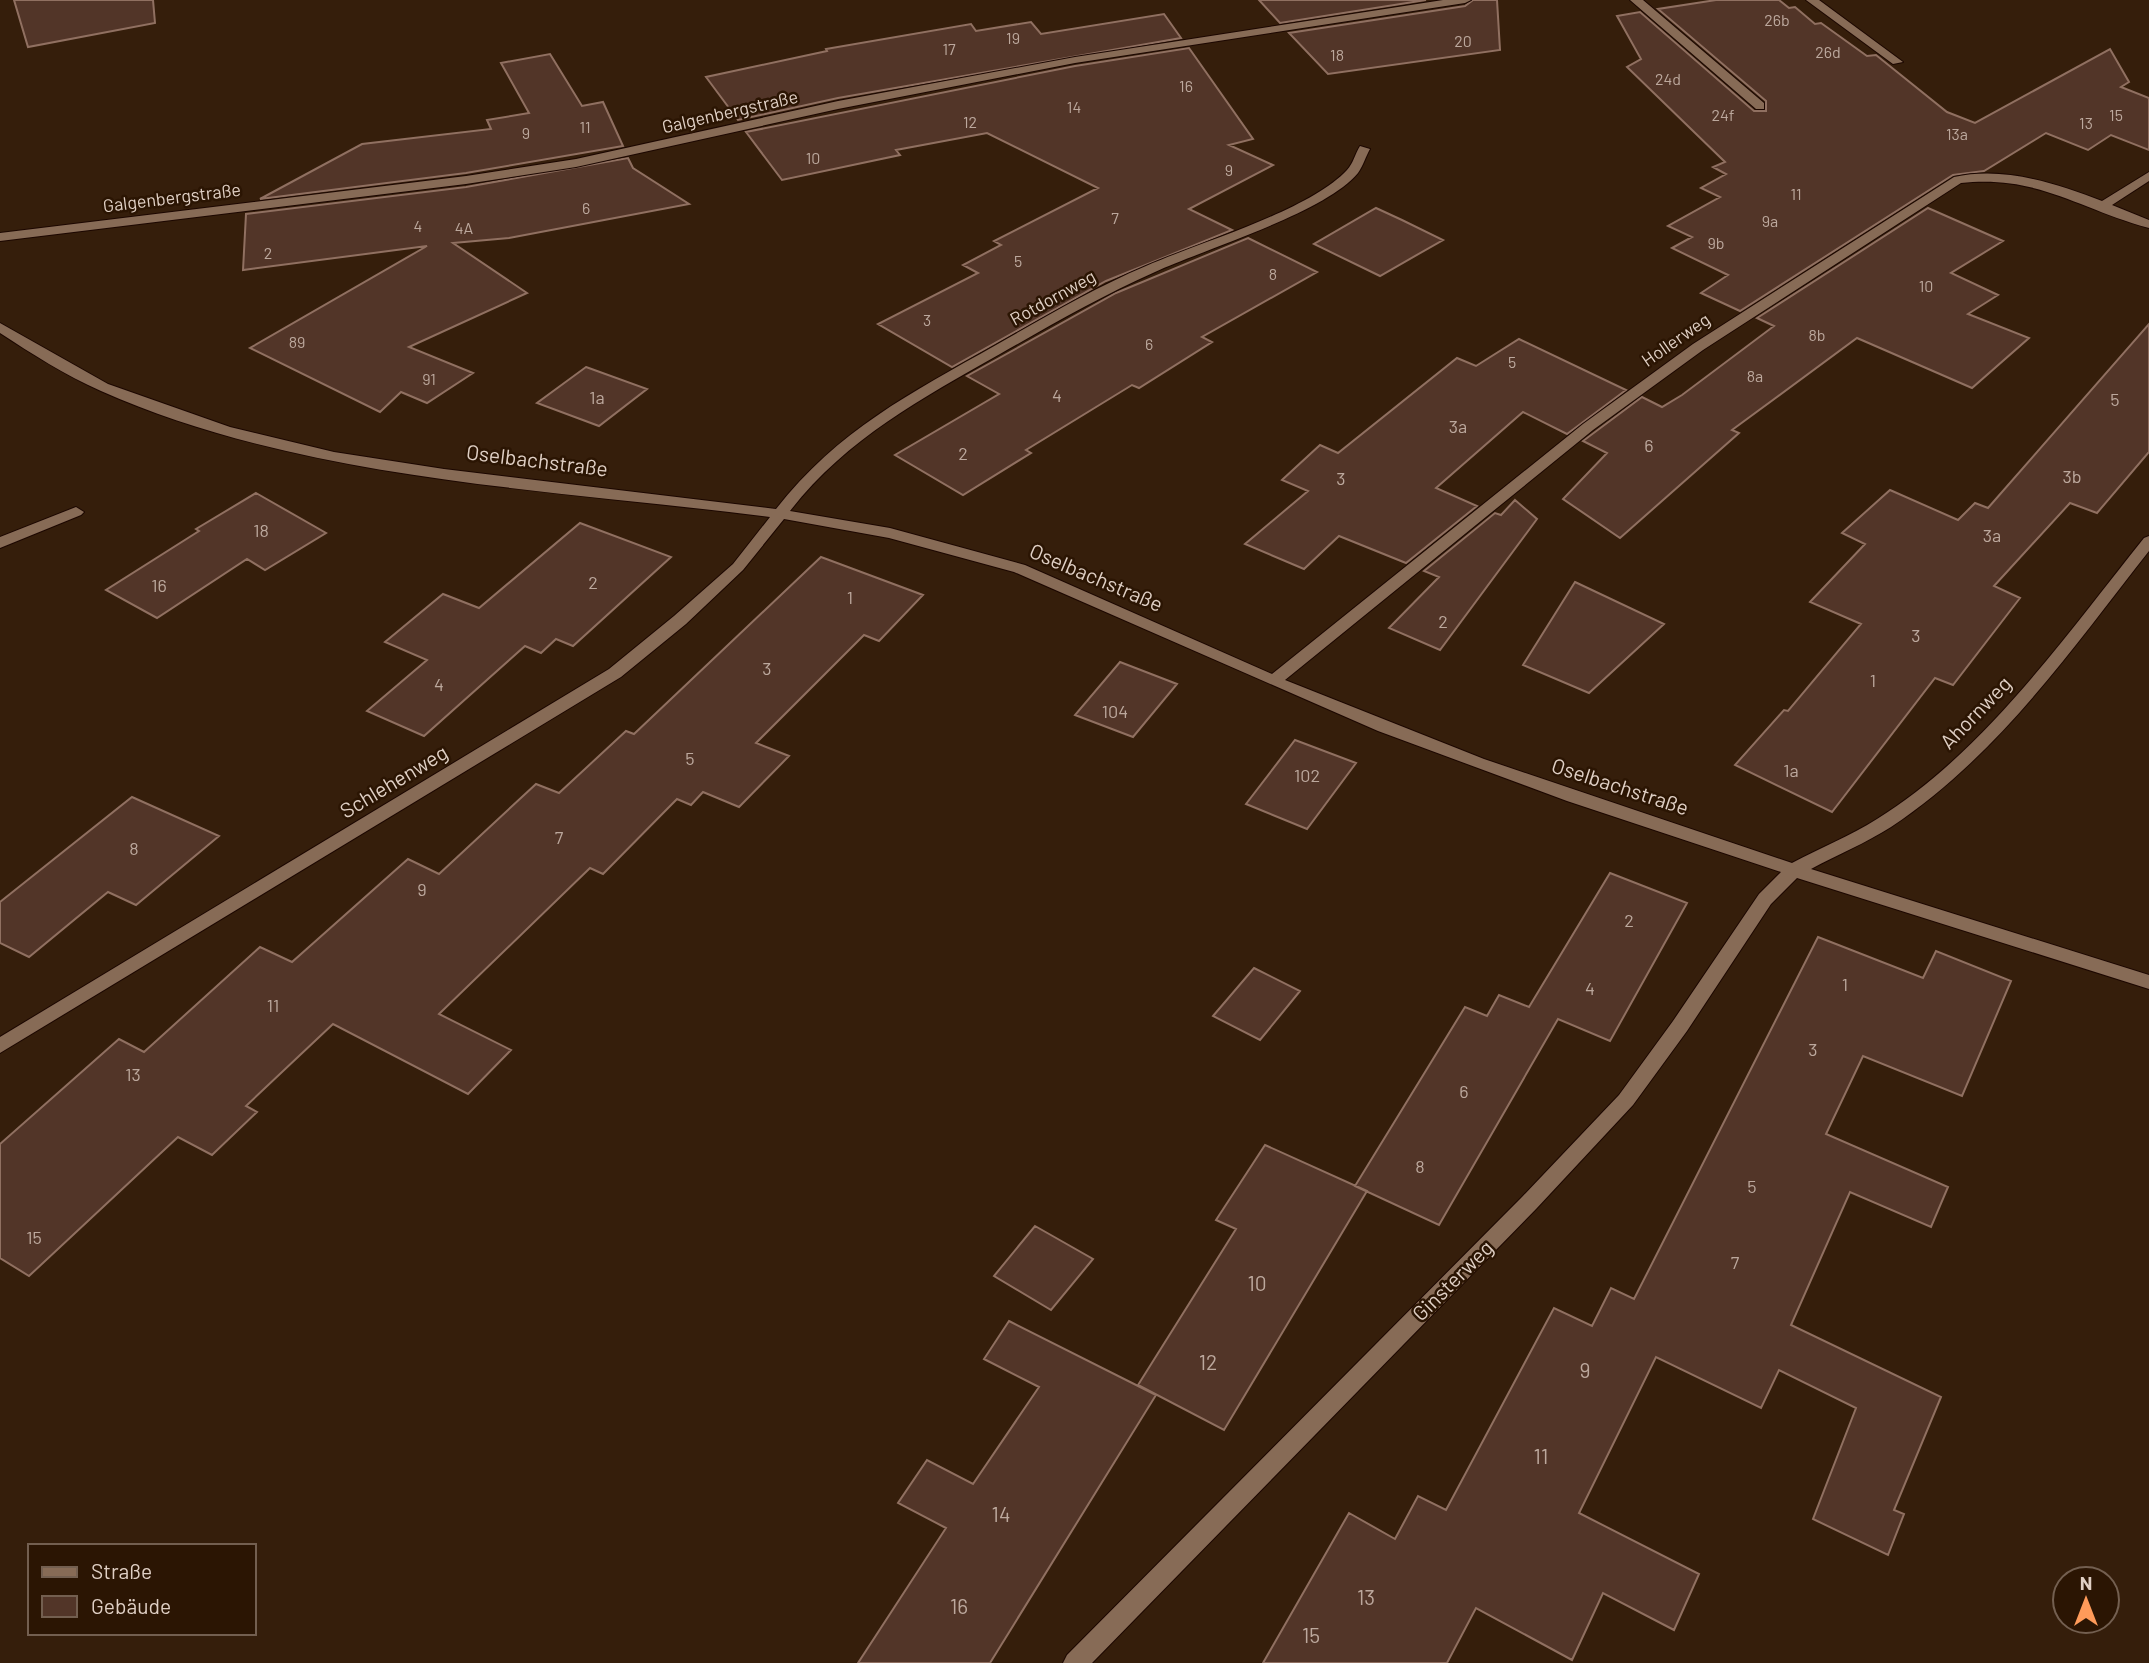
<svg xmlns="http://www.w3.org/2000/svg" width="2149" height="1663" viewBox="0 0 2149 1663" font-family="Barlow,sans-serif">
<rect width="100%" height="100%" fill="#351e0b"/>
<!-- building -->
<path fill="#523528" stroke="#907061" stroke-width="2" d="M14,0H153L155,23L28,47Z
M1259,0H1426L1280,23Z
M1473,0H1497L1500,50L1328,74L1289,33L1465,6Z
M1716,0H1779L1789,8L1795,7L1815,24L1821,23L1867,56L1876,55L1947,112L1975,123L2110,49L2129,82L2121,87L2149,98V150L2111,135L2088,150L2046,133L1984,171L1953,175L1740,311L1701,293L1728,275L1672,248L1692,237L1668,226L1720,197L1701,188L1726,174L1713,167L1725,162L1627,67L1641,59L1617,16L1640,12L1754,111H1766V101L1658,9Z
M1164,14L1181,38L838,98L738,120L706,77L827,51L826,49L971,24L976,31L1031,22L1041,34Z
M1189,48L1253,139L1229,145L1273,165L1189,209L1232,230L1106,281L952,367L878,324L978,273L963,265L1001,245L994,241L1098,188L987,133L896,150L900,155L782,180L746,132L1075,66Z
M550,54L582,106L603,102L623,146L466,173L260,199L362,144L491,129L487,120L529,113L501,63Z
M628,158L633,168L689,204L509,238L453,243L527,293L409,347L473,373L427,403L401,392L380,412L250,348L427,246L243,270L246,214L466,187Z
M1376,208L1402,220L1443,240L1380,276L1314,244Z
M1928,208L2003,241L1951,273L1998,295L1968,314L2029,338L1972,388L1857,338L1732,430L1739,433L1620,538L1563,499L1607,453L1583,441L1595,432L1642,397L1662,407L1682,395L1774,326L1757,318Z
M1248,238L1317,272L1202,337L1212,342L1139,388L1132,385L1026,450L1031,453L963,495L895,455L999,394L967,376L1116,293Z
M2149,324V452L2097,513L2070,503L1994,586L2020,598L1953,685L1935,678L1832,812L1735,765L1784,710L1788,711L1861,624L1810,602L1865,544L1842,533L1890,490L1958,520L1975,503L1988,508Z
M1519,339L1626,390L1567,434L1523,412L1436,488L1477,506L1406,563L1339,536L1304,569L1245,544L1308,491L1282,480L1320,445L1338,453L1457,358L1476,366Z
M586,367L647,389L599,426L537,403Z
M256,493L326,533L265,570L247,559L157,618L106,590L199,531L196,529Z
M1515,500L1537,519L1440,650L1389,628L1439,577L1424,571L1495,513L1501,515Z
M580,523L671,557L573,646L556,639L541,653L525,646L424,736L367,711L427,660L385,642L443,594L479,608Z
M821,557L923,595L879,641L864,635L756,743L789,756L739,807L703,792L691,805L677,799L603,874L590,868L439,1014L511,1050L468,1094L333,1024L246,1106L257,1112L212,1155L178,1137L29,1276L0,1258V1144L119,1039L144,1052L260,947L292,962L408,859L439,874L536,784L559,793L626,731L634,734Z
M1575,582L1664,624L1589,693L1523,665Z
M1120,662L1177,684L1133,737L1075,715Z
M1295,740L1356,763L1307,829L1246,804Z
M132,797L219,836L136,905L108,892L29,957L0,943V902Z
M1610,873L1687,903L1610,1041L1558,1019L1439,1225L1355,1186L1465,1007L1487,1016L1499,995L1529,1007Z
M1818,937L1923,978L1936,951L2011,981L1962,1096L1863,1056L1826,1134L1948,1187L1931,1227L1850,1192L1791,1325L1941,1397L1894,1510L1904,1514L1888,1555L1813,1519L1856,1408L1779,1370L1761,1408L1656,1357L1579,1513L1699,1574L1674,1630L1603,1593L1572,1660L1476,1608L1447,1663H1263L1349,1513L1395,1539L1418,1496L1446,1510L1554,1308L1592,1326L1611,1288L1634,1299Z
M1254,968L1300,991L1260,1040L1213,1016Z
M1265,1145L1367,1191L1224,1430L1138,1385L1236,1229L1216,1220Z
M1035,1226L1093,1259L1051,1310L994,1276Z
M1009,1321L1156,1395L990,1663H858L946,1528L898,1503L927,1460L973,1484L1039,1387L984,1359Z"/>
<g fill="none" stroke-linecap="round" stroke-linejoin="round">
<defs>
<path id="lane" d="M1630,0H1643L1764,103V109H1756Z
M1806,0H1819L1903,62L1893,64Z"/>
<path id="street" d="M1443,0H1471L1465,3L1075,63L838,109L576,167L466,184L0,241V233L466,176L576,159L838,101L1075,57Z
M1360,146L1370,149C1366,156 1363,166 1358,173C1325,213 1205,249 1155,272C1101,296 1051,325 1000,354C921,399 847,438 790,511L890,528L1025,565L1272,674L1583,424L1693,344L1954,177C2004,166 2055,183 2102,201L2149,172V181L2112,205L2149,220V228C2079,209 2039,175 1961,183L1703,350L1593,430L1285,680L1484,759L1792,863C1820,848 1850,836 1877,819C1983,754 2067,634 2144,538L2149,536V551C2072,649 1997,757 1891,827C1866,843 1837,855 1811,869L2149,975V989L1797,878L1771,904L1687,1031L1633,1105L1536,1209L1092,1663H1063L1067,1655L1522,1197L1619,1095L1673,1021L1759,894L1781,872L1567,801L1378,731L1014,572L889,538L784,519L743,570L686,624L621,677L0,1053V1037L609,669L674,616L733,564L770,517C552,489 303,481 101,391C65,375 32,354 0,333V323L108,384L230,427L334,452L444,469L776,509C838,430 911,393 996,345C1045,317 1094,288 1146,266C1200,242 1309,211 1347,170C1353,164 1355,154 1360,146Z
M76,507L84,512L81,515L0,548V537Z"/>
</defs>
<!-- lane casing -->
<use href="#lane" stroke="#1c0700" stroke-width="2"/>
<!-- street casing -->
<use href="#street" stroke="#1c0700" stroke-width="2"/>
<!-- lane -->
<use href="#lane" fill="#876b56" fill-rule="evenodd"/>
<!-- street -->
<use href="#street" fill="#876b56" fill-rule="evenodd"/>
</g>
<g text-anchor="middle" stroke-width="5" stroke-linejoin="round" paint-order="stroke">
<!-- far-number labels -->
<g font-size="16" fill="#bca89d">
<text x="1777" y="26">26b</text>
<text x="1013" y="44">19</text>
<text x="1463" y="47">20</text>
<text x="949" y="55">17</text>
<text x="1828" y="58">26d</text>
<text x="1337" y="61">18</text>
<text x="1668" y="85">24d</text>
<text x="1186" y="92">16</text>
<text x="1074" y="113">14</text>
<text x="1723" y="121">24f</text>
<text x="2116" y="121">15</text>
<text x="970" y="128">12</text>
<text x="2086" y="129">13</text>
<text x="585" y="133">11</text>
<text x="526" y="139">9</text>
<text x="1957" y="140">13a</text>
<text x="813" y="164">10</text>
<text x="1229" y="176">9</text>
<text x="1796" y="200">11</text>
<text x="586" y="214">6</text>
<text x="1115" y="224">7</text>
<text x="1770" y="227">9a</text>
<text x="418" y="232">4</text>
<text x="464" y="234">4A</text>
<text x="1716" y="249">9b</text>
<text x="268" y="259">2</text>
<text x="1018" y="267">5</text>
<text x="1273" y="280">8</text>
<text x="1926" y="292">10</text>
<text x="927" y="326">3</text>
<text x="1817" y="341">8b</text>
<text x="297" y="348">89</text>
<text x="1149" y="350">6</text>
<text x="1512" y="368">5</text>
<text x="1755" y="382">8a</text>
<text x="429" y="385">91</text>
</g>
<!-- far-street labels -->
<g font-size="18" fill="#dfcfc4" stroke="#2b1503">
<text transform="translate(730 112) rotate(-13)" y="6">Galgenbergstraße</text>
<text transform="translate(172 198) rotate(-7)" y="6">Galgenbergstraße</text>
<text transform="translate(1053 298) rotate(-29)" y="6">Rotdornweg</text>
<text transform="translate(1676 340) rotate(-35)" y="6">Hollerweg</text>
</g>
<!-- number labels -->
<g font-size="18" fill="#bca89d">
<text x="1057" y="402">4</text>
<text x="597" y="404">1a</text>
<text x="2115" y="406">5</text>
<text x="1458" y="433">3a</text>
<text x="1649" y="452">6</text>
<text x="963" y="460">2</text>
<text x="2072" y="483">3b</text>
<text x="1341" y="485">3</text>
<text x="261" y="537">18</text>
<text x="1992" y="542">3a</text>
<text x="593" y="589">2</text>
<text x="159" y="592">16</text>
<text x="850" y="604">1</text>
<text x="1443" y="628">2</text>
<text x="1916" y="642">3</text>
<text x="767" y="675">3</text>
<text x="1873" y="687">1</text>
<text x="439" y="691">4</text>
<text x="1115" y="718">104</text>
<text x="690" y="765">5</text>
<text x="1791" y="777">1a</text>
<text x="1307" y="782">102</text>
<text x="559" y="844">7</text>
<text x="134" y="855">8</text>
<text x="422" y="896">9</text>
<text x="1629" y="927">2</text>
<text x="1845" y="991">1</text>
<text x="1590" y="995">4</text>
<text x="273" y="1012">11</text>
<text x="1813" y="1056">3</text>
<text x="133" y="1081">13</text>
<text x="1464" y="1098">6</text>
<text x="1420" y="1173">8</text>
<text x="1752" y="1193">5</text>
<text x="34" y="1244">15</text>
<text x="1735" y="1269">7</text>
</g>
<!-- street labels -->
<g font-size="21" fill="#dfcfc4" stroke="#2b1503">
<text transform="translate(537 461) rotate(7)" y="7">Oselbachstraße</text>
<text transform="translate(1096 578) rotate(23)" y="7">Oselbachstraße</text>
<text transform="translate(1976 713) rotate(-46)" y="7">Ahornweg</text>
<text transform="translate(394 782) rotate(-31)" y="7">Schlehenweg</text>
<text transform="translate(1620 787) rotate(18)" y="7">Oselbachstraße</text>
<text transform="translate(1453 1281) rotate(-45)" y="7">Ginsterweg</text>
</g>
<!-- near-number labels -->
<g font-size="21" fill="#bca89d">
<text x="1257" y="1291">10</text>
<text x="1208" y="1370">12</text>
<text x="1585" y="1378">9</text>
<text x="1541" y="1464">11</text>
<text x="1001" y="1522">14</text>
<text x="1366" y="1605">13</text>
<text x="959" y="1614">16</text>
<text x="1311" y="1643">15</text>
</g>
</g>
<!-- legend -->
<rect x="28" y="1544" width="228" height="91" fill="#2b1503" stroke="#735f50" stroke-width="2"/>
<rect x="42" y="1567" width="35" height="10" fill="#876b56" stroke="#735f50" stroke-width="2"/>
<text x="91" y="1579" font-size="21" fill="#dfcfc4">Straße</text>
<rect x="42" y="1596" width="35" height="21" fill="#523528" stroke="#735f50" stroke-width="2"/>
<text x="91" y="1614" font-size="21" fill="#dfcfc4">Gebäude</text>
<!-- north arrow -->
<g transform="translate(2086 1600)"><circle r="33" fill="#2b1503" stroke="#735f50" stroke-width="2"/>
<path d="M0-5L12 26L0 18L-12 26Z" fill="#ff9b5a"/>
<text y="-10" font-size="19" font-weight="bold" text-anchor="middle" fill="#dfcfc4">N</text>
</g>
</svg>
